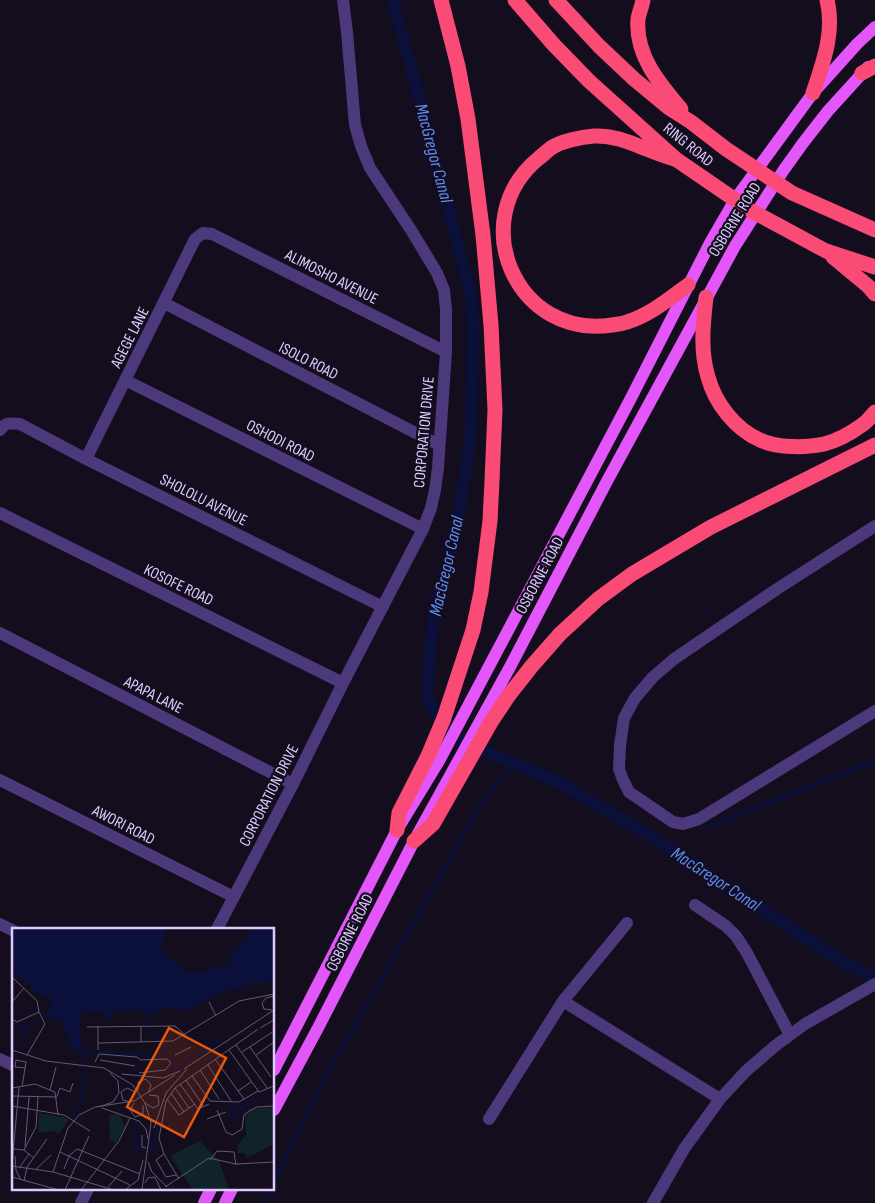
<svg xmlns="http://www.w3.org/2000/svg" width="875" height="1203" viewBox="0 0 875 1203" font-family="'Sofia Sans Condensed',sans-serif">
<rect width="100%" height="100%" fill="#140d1e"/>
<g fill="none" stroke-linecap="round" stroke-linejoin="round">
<!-- stream -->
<path stroke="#0a1039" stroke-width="4" d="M704,828L875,761
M274,1182L319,1089L484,799L514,763
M264,1203L270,1189"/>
<!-- canal -->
<path stroke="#0a1039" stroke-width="12" d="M393,0L467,279L471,297L473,319L471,436L466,472L452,549L447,568L434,607L427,688L428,698L432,707L446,730L454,736L464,742L562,784L660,842L836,958L875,979"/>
<!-- street -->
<path stroke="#4b397c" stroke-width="12" d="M164,303L439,445
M125,380L423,529
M0,430C5,422 11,423 20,424L86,459L383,607
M86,459L195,239L203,233L212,234L446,352
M0,513L343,683
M875,526L777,589L674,659L653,677L635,698L624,718L620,745L619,769L623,780L629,792L673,822L683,824L699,819L875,711
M0,633L293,784
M0,780L234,897
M695,905L726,926L736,936L747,953L790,1035
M0,924L14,931
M217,929L293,784L343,683L423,529L431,508L435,490L438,468L446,352V310L444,290L437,273L411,230L370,168L361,146L355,125L347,32L343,0
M563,1001L720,1099
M0,1059L14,1066
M489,1119L563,1001L627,923
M81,1203L88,1189
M653,1203L684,1149L720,1099L746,1071L775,1046L805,1024L875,984"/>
<!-- primary -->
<path stroke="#e256fa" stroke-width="12" d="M274,1070L397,830L439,761L631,398L710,243L736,198L813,93L857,44L875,27
M274,1110L319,1026L414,841L510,667L606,483L735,246L783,171L803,143L828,111L868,67
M204,1203L211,1189
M225,1203L232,1189"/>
<!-- highway -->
<path stroke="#fa4a76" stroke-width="15" d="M515,0L554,45L589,81L677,160L750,210L826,251L875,267
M556,0L599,46L634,79L669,108L691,122L726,149L792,193L875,230
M643,0C642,6 639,13 638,19C635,55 659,83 681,109
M862,73L875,66
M813,93C823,63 835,32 827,0
M677,160C668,157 658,154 649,150C631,143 614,135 594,136C582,137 561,141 551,148C547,151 543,155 539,158C464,219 516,340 612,325C617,324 622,324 627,322C650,315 669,299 688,285
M833,257L868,286L875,294
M706,297C703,324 700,351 708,377C715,403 735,429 760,440C777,448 806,448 824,444C836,441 851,433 862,425C867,422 871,416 875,412
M397,830L399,813L428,756L444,718L473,630L481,592L490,521L492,481L495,410L491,325L483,235L468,119L458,66L441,0
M414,841L433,824L491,722L509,695L531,667L560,634L598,599L632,574L711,527L875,445"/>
</g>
<g text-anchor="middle" stroke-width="4.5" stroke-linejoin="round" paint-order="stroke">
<!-- street labels -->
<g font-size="16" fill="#ddcbfd" stroke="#140d1e">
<text transform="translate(689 144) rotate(39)" y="6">RING ROAD</text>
<text transform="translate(734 219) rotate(-58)" y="6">OSBORNE ROAD</text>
<text transform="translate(332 276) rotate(27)" y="6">ALIMOSHO AVENUE</text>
<text transform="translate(129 337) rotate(-63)" y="6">AGEGE LANE</text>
<text transform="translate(309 360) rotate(27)" y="6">ISOLO ROAD</text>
<text transform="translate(423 432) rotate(-85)" y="6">CORPORATION DRIVE</text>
<text transform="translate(281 440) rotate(27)" y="6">OSHODI ROAD</text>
<text transform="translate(204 499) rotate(27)" y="6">SHOLOLU AVENUE</text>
<text transform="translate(539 575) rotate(-62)" y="6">OSBORNE ROAD</text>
<text transform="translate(179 584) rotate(26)" y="6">KOSOFE ROAD</text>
<text transform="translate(154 694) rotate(27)" y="6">APAPA LANE</text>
<text transform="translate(268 795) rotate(-63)" y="6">CORPORATION DRIVE</text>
<text transform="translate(124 824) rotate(27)" y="6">AWORI ROAD</text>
<text transform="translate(349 932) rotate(-63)" y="6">OSBORNE ROAD</text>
</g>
<!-- water labels -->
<g font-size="18" font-style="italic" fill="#5c8dfa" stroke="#140d1e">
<text transform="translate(434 153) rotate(75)" y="6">MacGregor Canal</text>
<text transform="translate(446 566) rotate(-77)" y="6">MacGregor Canal</text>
<text transform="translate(716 879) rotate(33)" y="6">MacGregor Canal</text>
</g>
</g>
<!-- overview -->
<g transform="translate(12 928)">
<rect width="262" height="262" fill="#140d1e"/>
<path d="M262,179V216L235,230L233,225H226V216L234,207L233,187L241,181ZM27,185L52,189L57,192L47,205L40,203L26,205ZM104,186L109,188L113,200L104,215L98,212L97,187ZM188,213L207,233L217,261L181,262L158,228Z" fill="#102328"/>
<path d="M0,1H154L149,23L175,44L185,45L205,38L218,37L219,26L241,1H262V53L234,57V61H216L176,82L152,80L139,88L129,82L101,83V88L92,90L91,83L72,85L67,91L70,125L61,122L48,93L30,89L14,99L0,132L11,101L0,103L36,85L40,72L24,64L0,41Z" fill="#0a1039"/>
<path fill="none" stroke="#0a1039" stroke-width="2.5" d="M136,88V96L166,143M108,125L148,130M72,135L70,125H105M167,140L212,110M220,175L221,191M221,183L248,171M62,189L70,168L72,141M122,193L125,223L132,221M137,223L141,222L146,197"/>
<path fill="none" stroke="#645977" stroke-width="1" d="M0,49L25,73L27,84M0,74L12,60M197,74L204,88M260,82L252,81L250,75L254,70L262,68M0,91L5,94L27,84L33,96L15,127M86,98V122M129,98V114M75,99L163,98L173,107M248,100L262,92M87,115L161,113L227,73L262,66M224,117L256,161M238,119L259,149M0,122L34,133L92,140L121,157L133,175L139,195L130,262M217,122L247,164L262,158M230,124L262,103M163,127L179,119M244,127L262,114M203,131L232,171M88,132L123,138M83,134L87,126L125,129L129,132L155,131L159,135L153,142L127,145M196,137L219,173M172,141L262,82M188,142L207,171M110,146L151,150L168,143M180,148L198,173L227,174L246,163M174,152L192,179M168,156L186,181L197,176M10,159L14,134L4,132L3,139L13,140M0,160L23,156L43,164L46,187M163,160L177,180M38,162L44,139M126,163V154L134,151L139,157L136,165M226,163L239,154M159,165L172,184M0,168L45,169M45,168L48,160L58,164L61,155M155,171L167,187L183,176M118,174L111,172L109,164L115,160L123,164M122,175L118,182L123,189L131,186V177M133,175L141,180L147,177L146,168L137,167M0,178L52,187L78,203M87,179L101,174L107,165L106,153L98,145M90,180L127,193L134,201L136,211M205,182L214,204L220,207L230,201L232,187L237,183L245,179L262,178M195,191L214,184M142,200L154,165L175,141M130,207V219L134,220M13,219L17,169M2,221L12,222L22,230M12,222L24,199L26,169M48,224L118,257M152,226L144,232L154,249L164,247M3,228L4,242L9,252M198,232L205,223L222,224L224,237M136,234L140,244L155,259M0,236L7,159M0,238L41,244L102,262M7,240L17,226M52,241L57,228L65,221L128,246M23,242L39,227M41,244L56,200L67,187L83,179L122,173L163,147M0,249L47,262M167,251L152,226L147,210L154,173L163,160L246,101M12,253L15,239L35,211M133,255L136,250L143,249L149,262M96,259L110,243M153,259L197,230L224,236L262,234M53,262L77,208M69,262L107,213L118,190M113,262L126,252L131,232"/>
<path fill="#e8590c" fill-opacity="0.15" stroke="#e8590c" stroke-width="2.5" d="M157,100L214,130L172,209L115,179Z"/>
<rect width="262" height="262" fill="none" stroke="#ddcbfd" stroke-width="2.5"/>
</g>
</svg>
